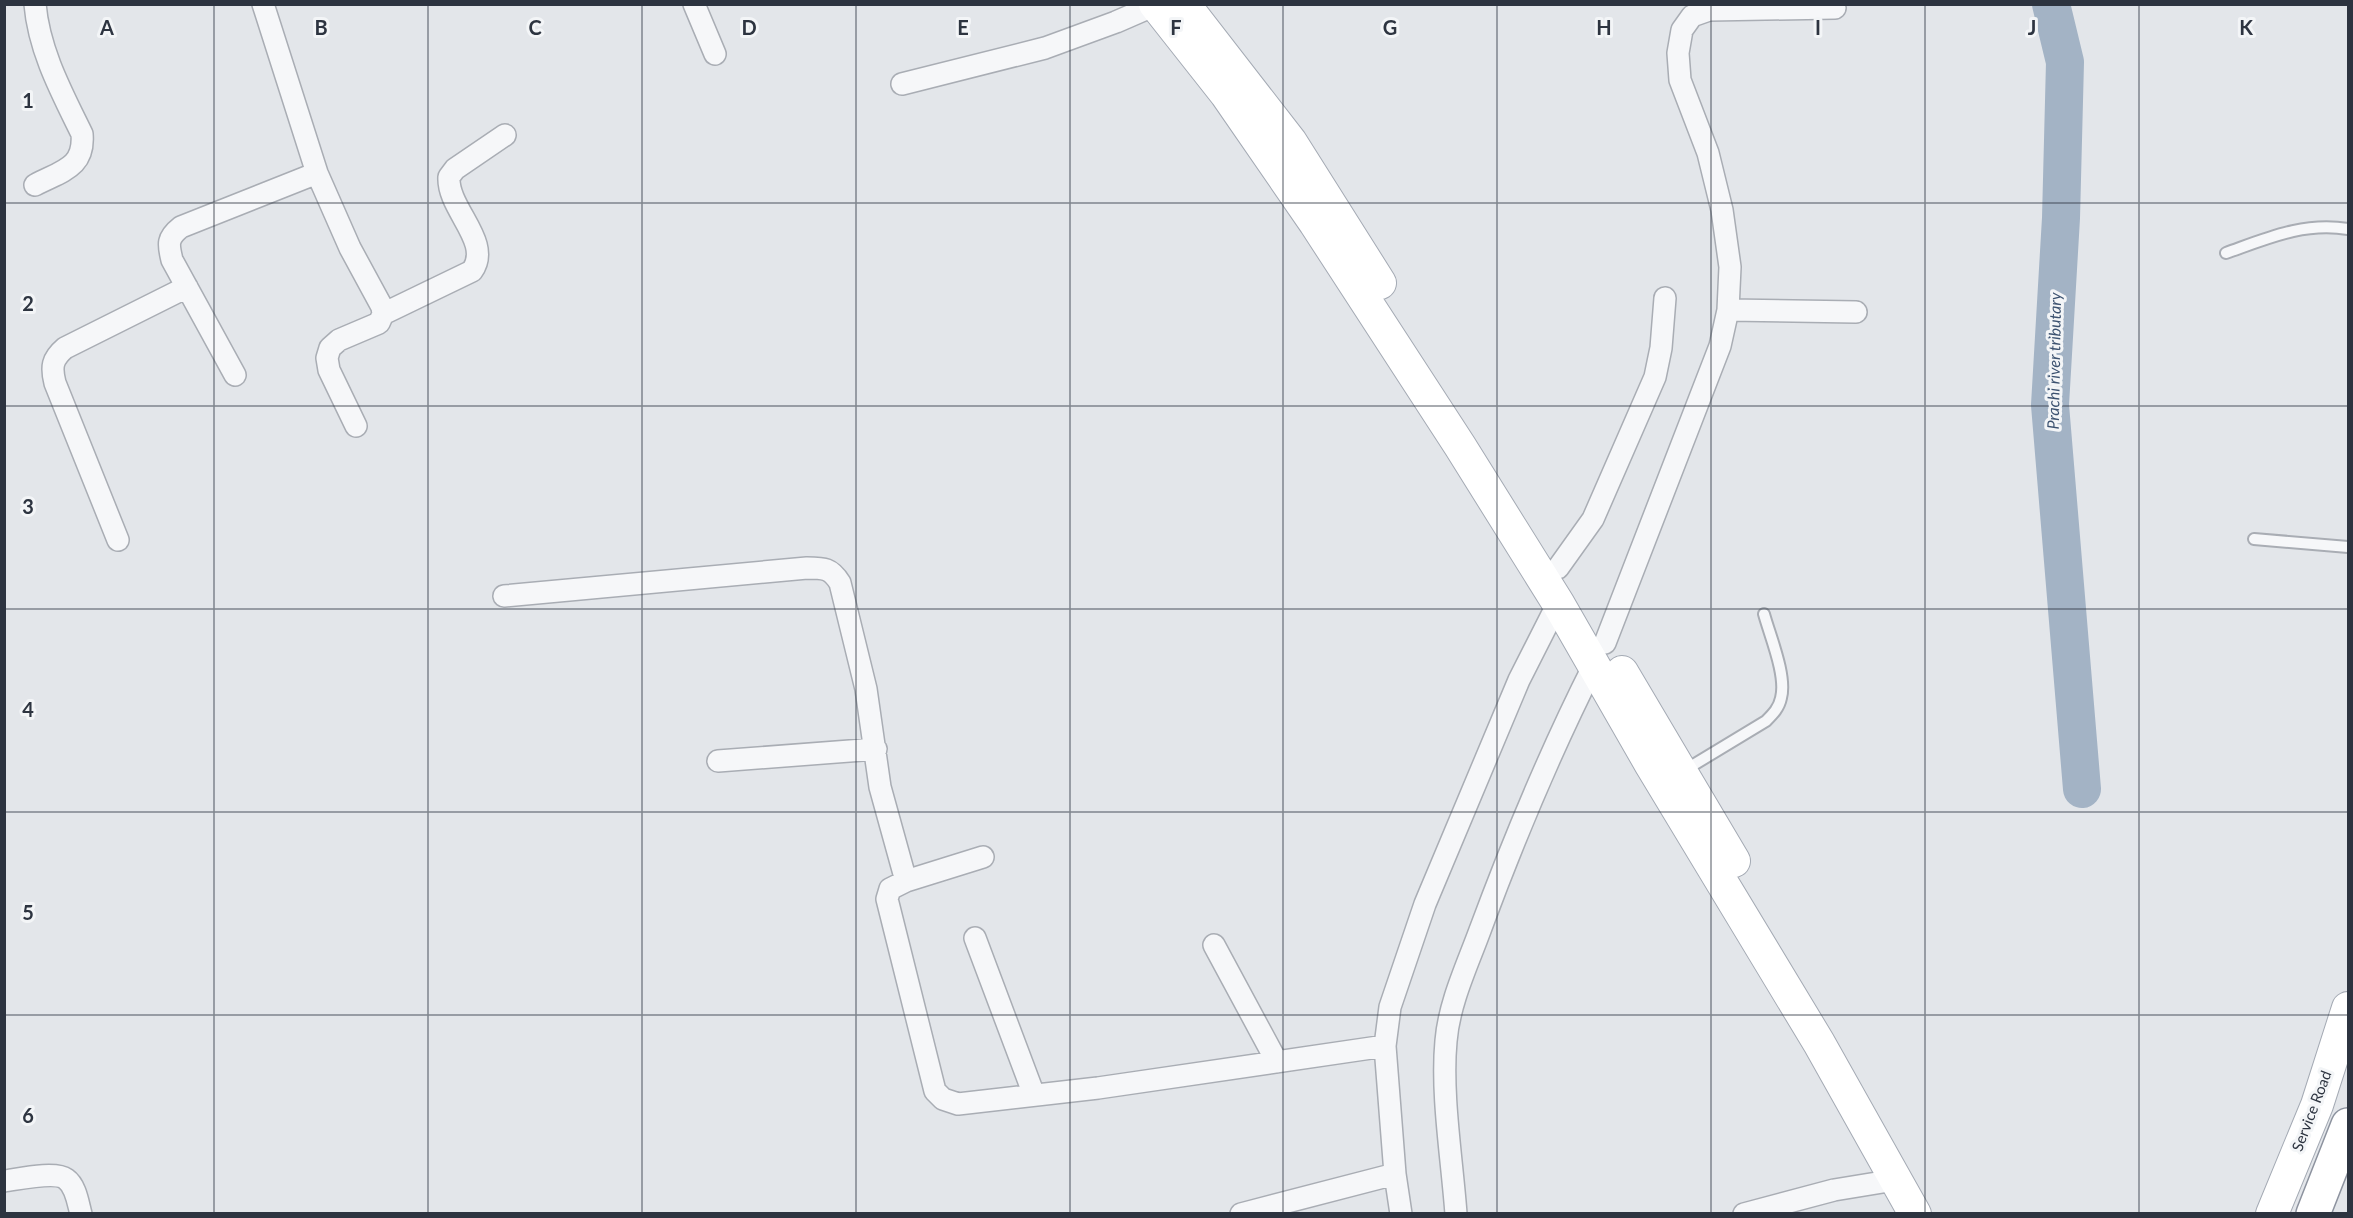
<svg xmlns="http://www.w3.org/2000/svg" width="2353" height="1218" viewBox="0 0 2353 1218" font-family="Lato,sans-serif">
<rect width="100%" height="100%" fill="#e3e6ea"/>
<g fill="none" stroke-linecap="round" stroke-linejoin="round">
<!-- river -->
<path stroke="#a3b3c5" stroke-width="38" d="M2051,4L2065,62L2061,218L2050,405L2082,789"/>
<defs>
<path id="lane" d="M2226,253C2268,238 2303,222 2348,229
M2254,539L2348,547
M1685,770L1766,721C1773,714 1779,708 1781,698C1787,676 1770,636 1764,614"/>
<path id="street" d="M35,4C39,51 62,93 82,134C85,168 61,171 35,185
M263,4L317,173L350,248L382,307L383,314L379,323L339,340L330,348L327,358L329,370L356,426
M694,4L715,54
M902,84L1045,48L1116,22L1155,5
M1728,310L1856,312
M383,314L472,271C493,242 447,209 449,177L455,169L505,135
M235,375L172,260C168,244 167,238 181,227L317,173
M118,540L55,383C51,367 52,359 65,348L187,287
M1558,568L1593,519L1655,377L1661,348L1665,298
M504,596L807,568C824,568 831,568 840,583L866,689L880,787L906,881
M1605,643L1720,346L1728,310L1730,267L1722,210L1708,153L1680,80L1678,53L1682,30L1692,16L1709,10L1835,8
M718,761L876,749
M983,857L906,881L890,889L887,899L935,1091L943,1099L958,1104L1098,1088L1385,1046
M975,938L1034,1095
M1214,945L1277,1062
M4,1181C19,1179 55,1171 66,1179C76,1186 78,1203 81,1214
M1241,1214L1395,1174
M1401,1214L1395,1174L1385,1046L1390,1007L1425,904L1519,680L1558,603
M1456,1214C1452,1159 1441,1094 1446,1041C1449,1004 1466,968 1479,933C1513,841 1550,752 1594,665
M1744,1214L1834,1190L1895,1180"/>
<path id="primary" d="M1155,4L1226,94L1315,223L1460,446L1558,603L1651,765L1819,1043L1915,1214
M1184,4L1291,142L1380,283
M1622,672L1734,861
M2272,1214L2317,1105L2348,1008"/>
<path id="highway" d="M2313,1214L2348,1125"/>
</defs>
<!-- lane casing -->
<use href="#lane" stroke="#a9adb4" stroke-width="14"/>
<!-- street casing -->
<use href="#street" stroke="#a9adb4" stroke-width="24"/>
<!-- primary casing -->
<use href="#primary" stroke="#a4aab4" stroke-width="34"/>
<!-- highway casing -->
<use href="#highway" stroke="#8d939f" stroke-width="36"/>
<!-- lane -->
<use href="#lane" stroke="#f6f7f9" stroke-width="10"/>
<!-- street -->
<use href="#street" stroke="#f6f7f9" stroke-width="21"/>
<!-- primary -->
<use href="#primary" stroke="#fff" stroke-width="32"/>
<!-- highway -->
<use href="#highway" stroke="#fff" stroke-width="33"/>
</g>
<!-- grid -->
<path fill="none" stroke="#2d3440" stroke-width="1.5" stroke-opacity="0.55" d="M214,4V1214M428,4V1214M642,4V1214M856,4V1214M1070,4V1214M1283,4V1214M1497,4V1214M1711,4V1214M1925,4V1214M2139,4V1214M4,203H2348M4,406H2348M4,609H2348M4,812H2348M4,1015H2348"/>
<g text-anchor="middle" stroke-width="6" stroke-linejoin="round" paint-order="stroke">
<!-- street labels -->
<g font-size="15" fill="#2d3440" stroke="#f3f5f7">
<text transform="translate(2312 1111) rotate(-69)" y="5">Service Road</text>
</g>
<!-- water labels -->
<g font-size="16" font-style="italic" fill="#3c5270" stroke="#f3f5f7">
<text transform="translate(2054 361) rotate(-89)" y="6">Prachi river tributary</text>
</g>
</g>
<g font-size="20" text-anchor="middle" font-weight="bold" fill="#2d3440" stroke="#f3f5f7" stroke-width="6" stroke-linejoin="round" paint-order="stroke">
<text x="107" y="35">A</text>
<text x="321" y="35">B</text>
<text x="535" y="35">C</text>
<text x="749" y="35">D</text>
<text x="963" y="35">E</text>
<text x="1176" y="35">F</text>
<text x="1390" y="35">G</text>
<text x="1604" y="35">H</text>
<text x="1818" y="35">I</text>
<text x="2032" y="35">J</text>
<text x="2246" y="35">K</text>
<text x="28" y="108">1</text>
<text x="28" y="311">2</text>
<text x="28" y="514">3</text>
<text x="28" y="717">4</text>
<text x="28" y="920">5</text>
<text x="28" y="1123">6</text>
</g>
<!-- border -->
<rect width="2353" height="1218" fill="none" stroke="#2d3440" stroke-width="12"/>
</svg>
